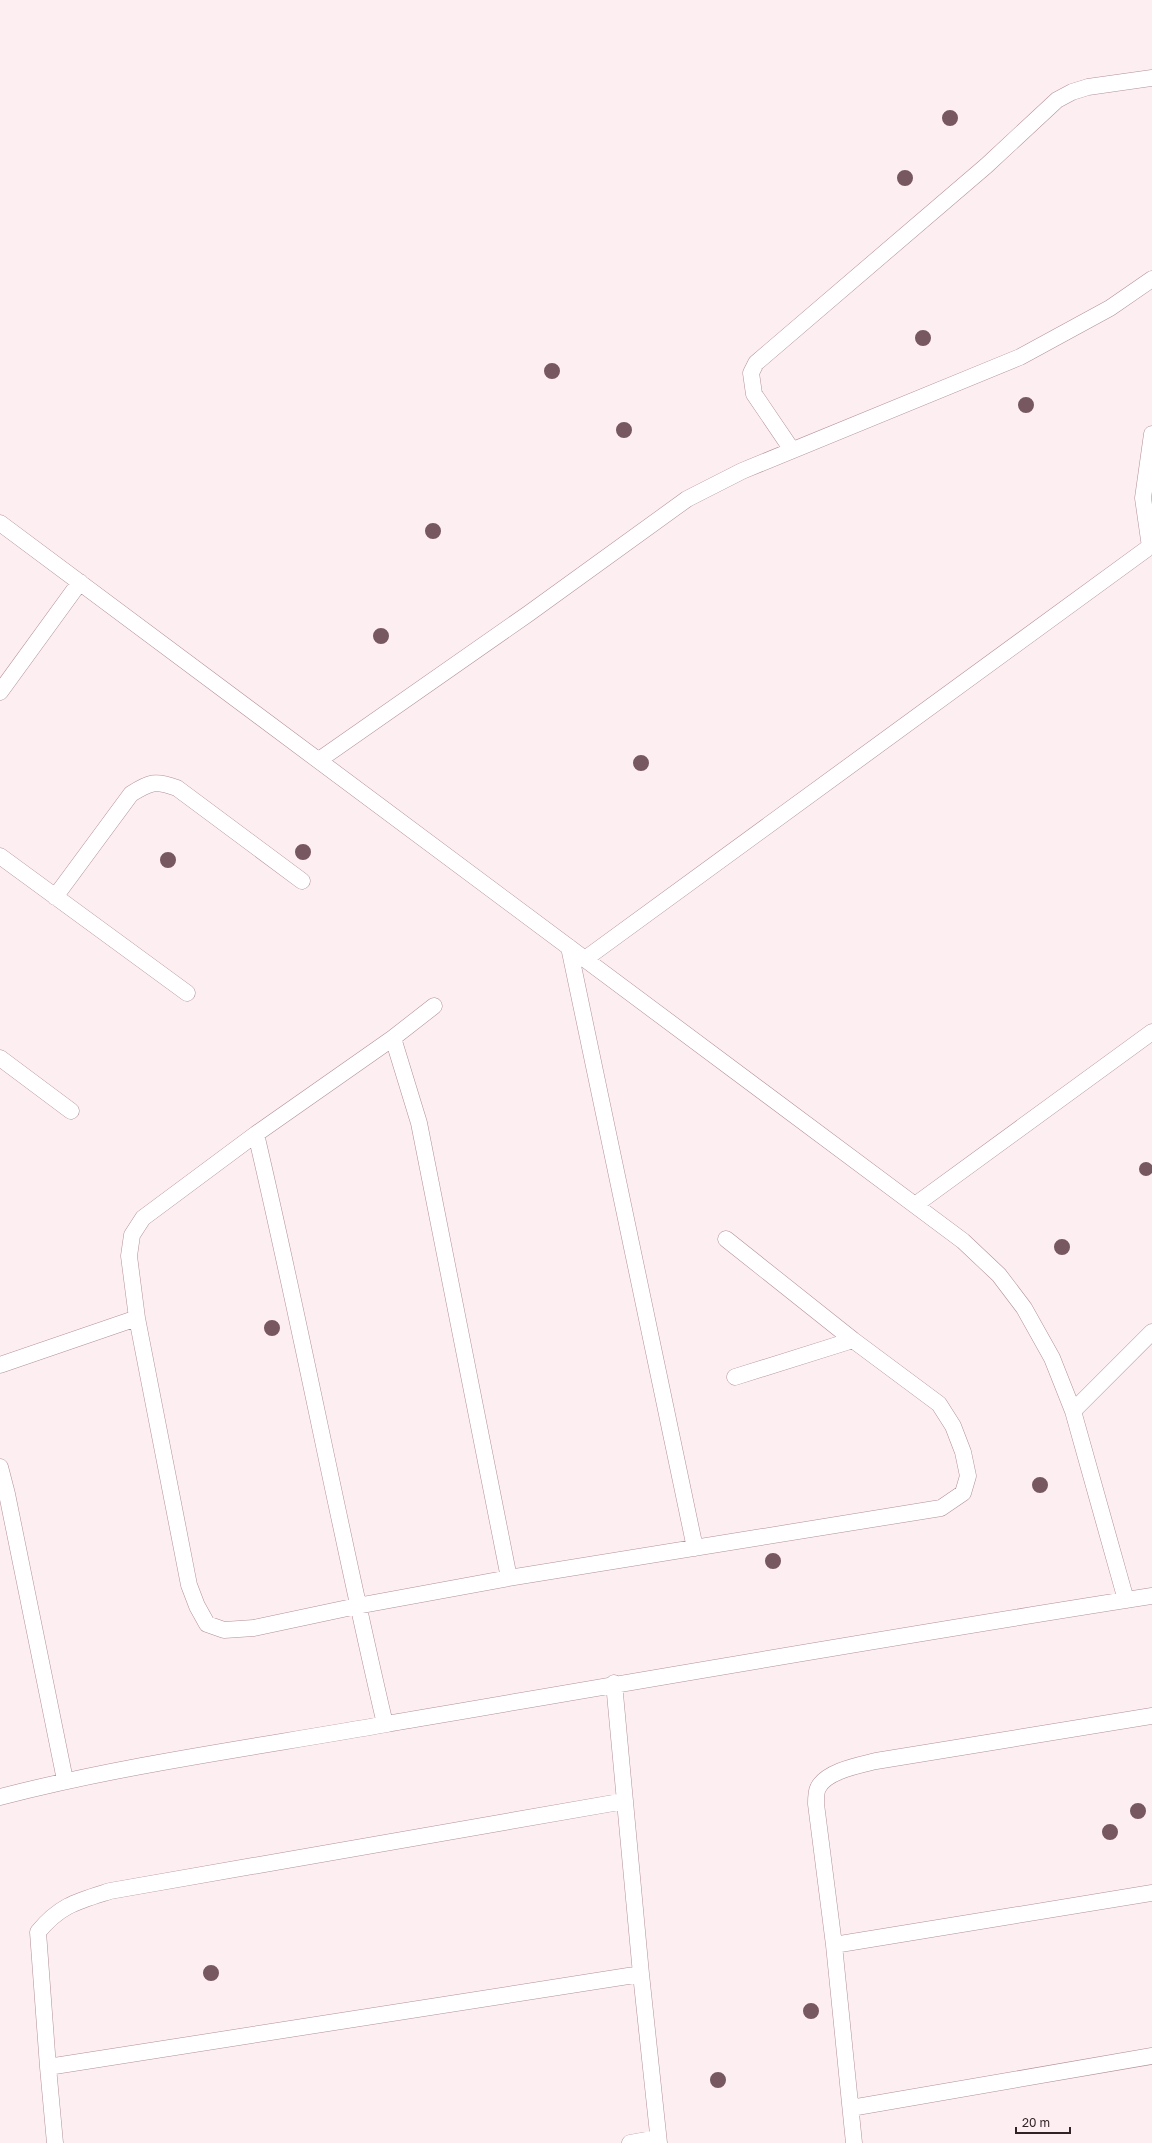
<svg xmlns="http://www.w3.org/2000/svg" width="1152" height="2143" viewBox="0 0 1152 2143" font-family="'Golos Text',sans-serif">
<rect width="100%" height="100%" fill="#fdeef1"/>
<!-- building -->
<path fill="#775860" d="M942 118a8 8 0 1 1 16 0a8 8 0 1 1-16 0Z
M897 178a8 8 0 1 1 16 0a8 8 0 1 1-16 0Z
M915 338a8 8 0 1 1 16 0a8 8 0 1 1-16 0Z
M544 371a8 8 0 1 1 16 0a8 8 0 1 1-16 0Z
M1018 405a8 8 0 1 1 16 0a8 8 0 1 1-16 0Z
M616 430a8 8 0 1 1 16 0a8 8 0 1 1-16 0Z
M425 531a8 8 0 1 1 16 0a8 8 0 1 1-16 0Z
M373 636a8 8 0 1 1 16 0a8 8 0 1 1-16 0Z
M633 763a8 8 0 1 1 16 0a8 8 0 1 1-16 0Z
M295 852a8 8 0 1 1 16 0a8 8 0 1 1-16 0Z
M160 860a8 8 0 1 1 16 0a8 8 0 1 1-16 0Z
M1139 1169a7 7 0 1 1 14 0a7 7 0 1 1-14 0Z
M1054 1247a8 8 0 1 1 16 0a8 8 0 1 1-16 0Z
M264 1328a8 8 0 1 1 16 0a8 8 0 1 1-16 0Z
M1032 1485a8 8 0 1 1 16 0a8 8 0 1 1-16 0Z
M765 1561a8 8 0 1 1 16 0a8 8 0 1 1-16 0Z
M1130 1811a8 8 0 1 1 16 0a8 8 0 1 1-16 0Z
M1102 1832a8 8 0 1 1 16 0a8 8 0 1 1-16 0Z
M203 1973a8 8 0 1 1 16 0a8 8 0 1 1-16 0Z
M803 2011a8 8 0 1 1 16 0a8 8 0 1 1-16 0Z
M710 2080a8 8 0 1 1 16 0a8 8 0 1 1-16 0Z"/>
<g fill="none" stroke-linecap="round" stroke-linejoin="round">
<defs>
<path id="street" d="M792,450L754,394L751,373L756,363L986,166L1057,100L1072,92L1088,87L1152,78
M0,523L963,1241L999,1275L1024,1308L1052,1358L1073,1411L1126,1600
M1150,547L1143,498L1152,434
M0,692L80,582
M319,760L528,614L687,499L742,471L1020,357L1110,308L1152,279
M0,856L187,993
M55,897L131,794C150,782 155,780 177,788L302,881
M569,947L695,1548
M585,959L1152,545
M434,1006L393,1038L256,1134L143,1218L132,1235L129,1256L137,1318L189,1585L197,1606L207,1624L224,1630L254,1628L357,1606L509,1578L941,1508L963,1493L968,1476L963,1452L953,1426L939,1404L853,1340L726,1239
M393,1038L419,1123L509,1578
M0,1058L71,1111
M256,1134C302,1330 339,1528 385,1724
M915,1205L1152,1032
M0,1365L137,1318
M735,1377L853,1340
M1073,1411L1152,1332
M0,1467L7,1494L65,1780
M614,1683L641,1974L659,2143
M0,1797C127,1764 257,1747 387,1724C642,1680 896,1636 1152,1596
M834,1945L1152,1893
M48,2067L641,1974
M851,2108L1152,2056
M55,2143L48,2067L38,1932C60,1905 78,1901 110,1891L625,1801
M630,2143L658,2138
M854,2143L834,1945L816,1804C816,1799 816,1792 818,1788C826,1771 860,1765 876,1761L1152,1716"/>
</defs>
<!-- street casing -->
<use href="#street" stroke="#b29099" stroke-width="17"/>
<!-- street -->
<use href="#street" stroke="#fff" stroke-width="16"/>
</g>
<!-- scale -->
<path d="M1016 2127v6h54v-6" fill="none" stroke="#302226" stroke-width="2"/>
<text x="1022" y="2127" font-size="12" fill="#302226" stroke="#fdeef1" stroke-width="3" paint-order="stroke">20 m</text>
</svg>
